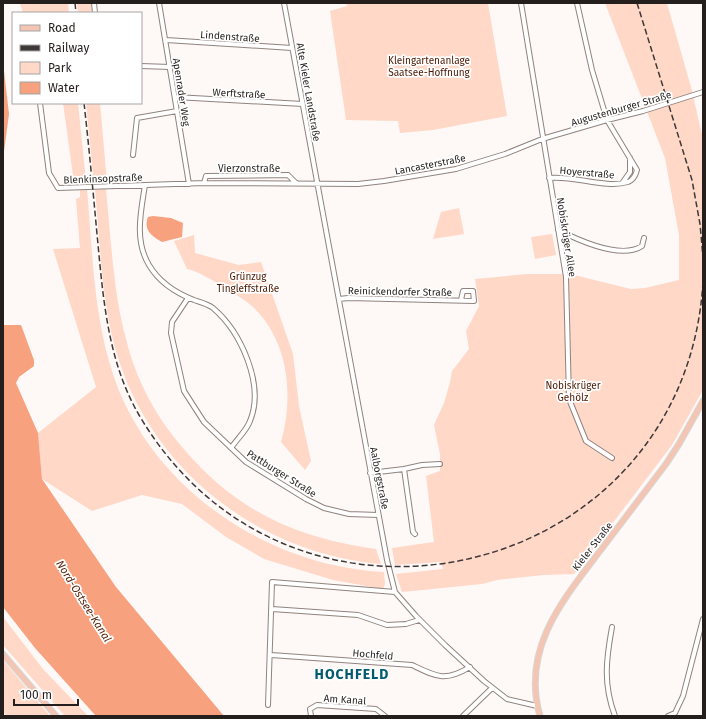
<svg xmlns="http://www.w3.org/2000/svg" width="706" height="719" viewBox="0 0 706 719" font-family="'Fira Sans',sans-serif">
<rect width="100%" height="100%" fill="#fef8f6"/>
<!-- green -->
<path fill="#ffd8c8" d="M20,3H68L69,13H23Z
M77,3H91L92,13H78Z
M346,3H488L507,116L433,130L400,133L398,121L346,120L330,11L347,6Z
M605,3H667L691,87L703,139V390L672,445L574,574L543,575L497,580L482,584L402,592L396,574L443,569L441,562L395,565L392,548L434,542L426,476L440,471V454L434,425L444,403L450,382L452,371L469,349L466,331L479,306L475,279L527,274H570L631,289L645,288L679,280V235L665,158Z
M63,103H78L86,181L74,183Z
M86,103H100L107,183L94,184Z
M80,189H87C92,245 93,305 109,361C142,482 262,566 384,572L385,584L383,589L333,580L264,559L226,537L182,504L142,495L92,511L42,479L38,433L96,387L53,249L80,248L76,199L80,197Z
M106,189C111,239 113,291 126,339C136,380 156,417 183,448C236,511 296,538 376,549L381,564C255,553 144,465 113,340C101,292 100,240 95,190Z
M459,208L464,234L433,239L441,212Z
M552,234L556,255L535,259L531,237Z
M194,235L195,253L239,265L261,262L293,354L299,406L311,461L305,470L281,442C294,397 289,341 253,307C244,299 233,293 223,286C211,280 200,272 187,269L174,241Z
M3,617L43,669L88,716H65L3,645Z
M3,660L50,716H7L3,712Z"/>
<!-- water -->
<path fill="#f7a17e" d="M3,62L9,114L3,159Z
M153,216L171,218L183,223L182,237L162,242C152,236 143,230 148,217Z
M3,325H21L34,360V366L19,377L16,383L38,433L42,479L116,587L224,716H96L35,648L3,607Z"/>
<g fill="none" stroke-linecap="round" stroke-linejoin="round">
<defs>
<path id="minor" d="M94,3L95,13
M159,3L189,184
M284,3L387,560L395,592L416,616L445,645L484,681L507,699L537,706
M521,3L566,277L569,399L586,441L612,458
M166,40L292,48
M141,66L170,67
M175,97L303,104
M40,103L49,173L58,188L204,183L358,184L384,181L456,169L505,154L542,139L607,120L643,111L703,92
M133,155L137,118L177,111
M549,178C574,175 605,189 628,182C633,180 636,174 637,170L607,120L592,70L577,3
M623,182L630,172V158
M204,183L206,176L288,175L296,183
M145,185C141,211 134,240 149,265C159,282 176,293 194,300C200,302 208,304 213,308C241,332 265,385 250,421C247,430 237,439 231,448
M558,230C578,240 621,260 642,246L644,238
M188,298L172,322L171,333L184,391L204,422L246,462L306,499L324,508L349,514L378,515
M339,299L348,298L474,301L473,291H463L461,300
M404,469L422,465L440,464
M370,473L404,469L413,532L415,534
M272,609L358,615L387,625L406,624L419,620
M612,627C606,660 603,684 615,716
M271,655L412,665C437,677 445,682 470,667
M268,705L272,582L395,592
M311,716L310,709L317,705L376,709L385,716
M463,716L492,688
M668,716L675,713L683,696L703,619"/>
<path id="major" d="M3,654L56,716
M540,716C521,649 562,601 600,551C622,522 644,493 666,464L679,444L703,401"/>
</defs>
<!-- minor casing -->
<use href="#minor" stroke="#90837e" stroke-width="6"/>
<!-- major casing -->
<use href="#major" stroke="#d8d7d6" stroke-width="7"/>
<!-- minor -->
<use href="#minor" stroke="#fff" stroke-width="4"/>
<!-- major -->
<use href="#major" stroke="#f3c5b2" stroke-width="5"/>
<!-- rail -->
<path stroke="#3e3937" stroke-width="1.5" stroke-dasharray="6 3" stroke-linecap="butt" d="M75,3L76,13
M637,3L692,180L700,224L703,257
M84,103C89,147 93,191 97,234C103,296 107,360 139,415C292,675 685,581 703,282"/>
</g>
<g text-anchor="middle" stroke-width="3.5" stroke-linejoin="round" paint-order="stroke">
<!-- street labels -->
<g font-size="10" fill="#241f1d" stroke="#fff">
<text transform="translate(230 36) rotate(4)" y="4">Lindenstraße</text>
<text transform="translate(182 92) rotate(81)" y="4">Apenrader Weg</text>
<text transform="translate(309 92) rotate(80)" y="4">Alte Kieler Landstraße</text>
<text transform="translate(239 93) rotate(3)" y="4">Werftstraße</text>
<text transform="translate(621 108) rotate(-16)" y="4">Augustenburger Straße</text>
<text transform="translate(430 164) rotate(-11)" y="4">Lancasterstraße</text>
<text x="249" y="172">Vierzonstraße</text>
<text transform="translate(587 172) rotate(5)" y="4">Hoyerstraße</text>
<text transform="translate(103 178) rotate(-2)" y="4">Blenkinsopstraße</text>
<text transform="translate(567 237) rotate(81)" y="4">Nobiskrüger Allee</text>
<text transform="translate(400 291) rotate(1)" y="4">Reinickendorfer Straße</text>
<text transform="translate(282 473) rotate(32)" y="4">Pattburger Straße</text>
<text transform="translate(380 478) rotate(79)" y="4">Aalborgstraße</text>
<text transform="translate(592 546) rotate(-52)" y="4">Kieler Straße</text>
<text transform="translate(373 654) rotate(5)" y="4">Hochfeld</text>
<text transform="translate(345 699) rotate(4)" y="4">Am Kanal</text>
</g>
<!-- park labels -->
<g font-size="10" fill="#4d1901" stroke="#fff">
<text x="429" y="64">Kleingartenanlage<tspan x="429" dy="12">Saatsee-Hoffnung</tspan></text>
<text x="248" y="280">Grünzug<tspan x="248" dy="12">Tingleffstraße</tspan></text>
<text x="573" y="389">Nobiskrüger<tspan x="573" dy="12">Gehölz</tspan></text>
</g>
<!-- water labels -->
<g font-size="11" font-style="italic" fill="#5c270e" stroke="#fff">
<text transform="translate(84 601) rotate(58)" y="4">Nord-Ostsee-Kanal</text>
</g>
<!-- district labels -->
<g font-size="14" font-weight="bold" letter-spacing="1" fill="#035a71" stroke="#fff">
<text x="352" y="679">HOCHFELD</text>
</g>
</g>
<!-- border -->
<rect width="706" height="719" fill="none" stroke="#241f1d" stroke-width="8"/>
<!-- legend -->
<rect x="12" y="12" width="130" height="92" fill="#ffffff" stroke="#a7a5a5"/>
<rect x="20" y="25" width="20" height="6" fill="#f3c5b2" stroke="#a7a5a5"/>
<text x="48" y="32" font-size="12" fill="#241f1d">Road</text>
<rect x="20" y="45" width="20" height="6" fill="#3e3937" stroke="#a7a5a5"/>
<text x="48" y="52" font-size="12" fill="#241f1d">Railway</text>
<rect x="20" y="62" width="20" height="12" fill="#ffd8c8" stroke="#a7a5a5"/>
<text x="48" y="72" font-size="12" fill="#241f1d">Park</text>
<rect x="20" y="82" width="20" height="12" fill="#f7a17e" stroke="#a7a5a5"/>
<text x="48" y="92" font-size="12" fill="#241f1d">Water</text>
<!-- scale -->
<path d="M14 699v6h64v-6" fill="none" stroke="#241f1d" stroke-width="2"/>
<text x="20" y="699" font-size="12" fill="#241f1d" stroke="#ffffff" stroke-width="3" paint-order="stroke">100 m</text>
</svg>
